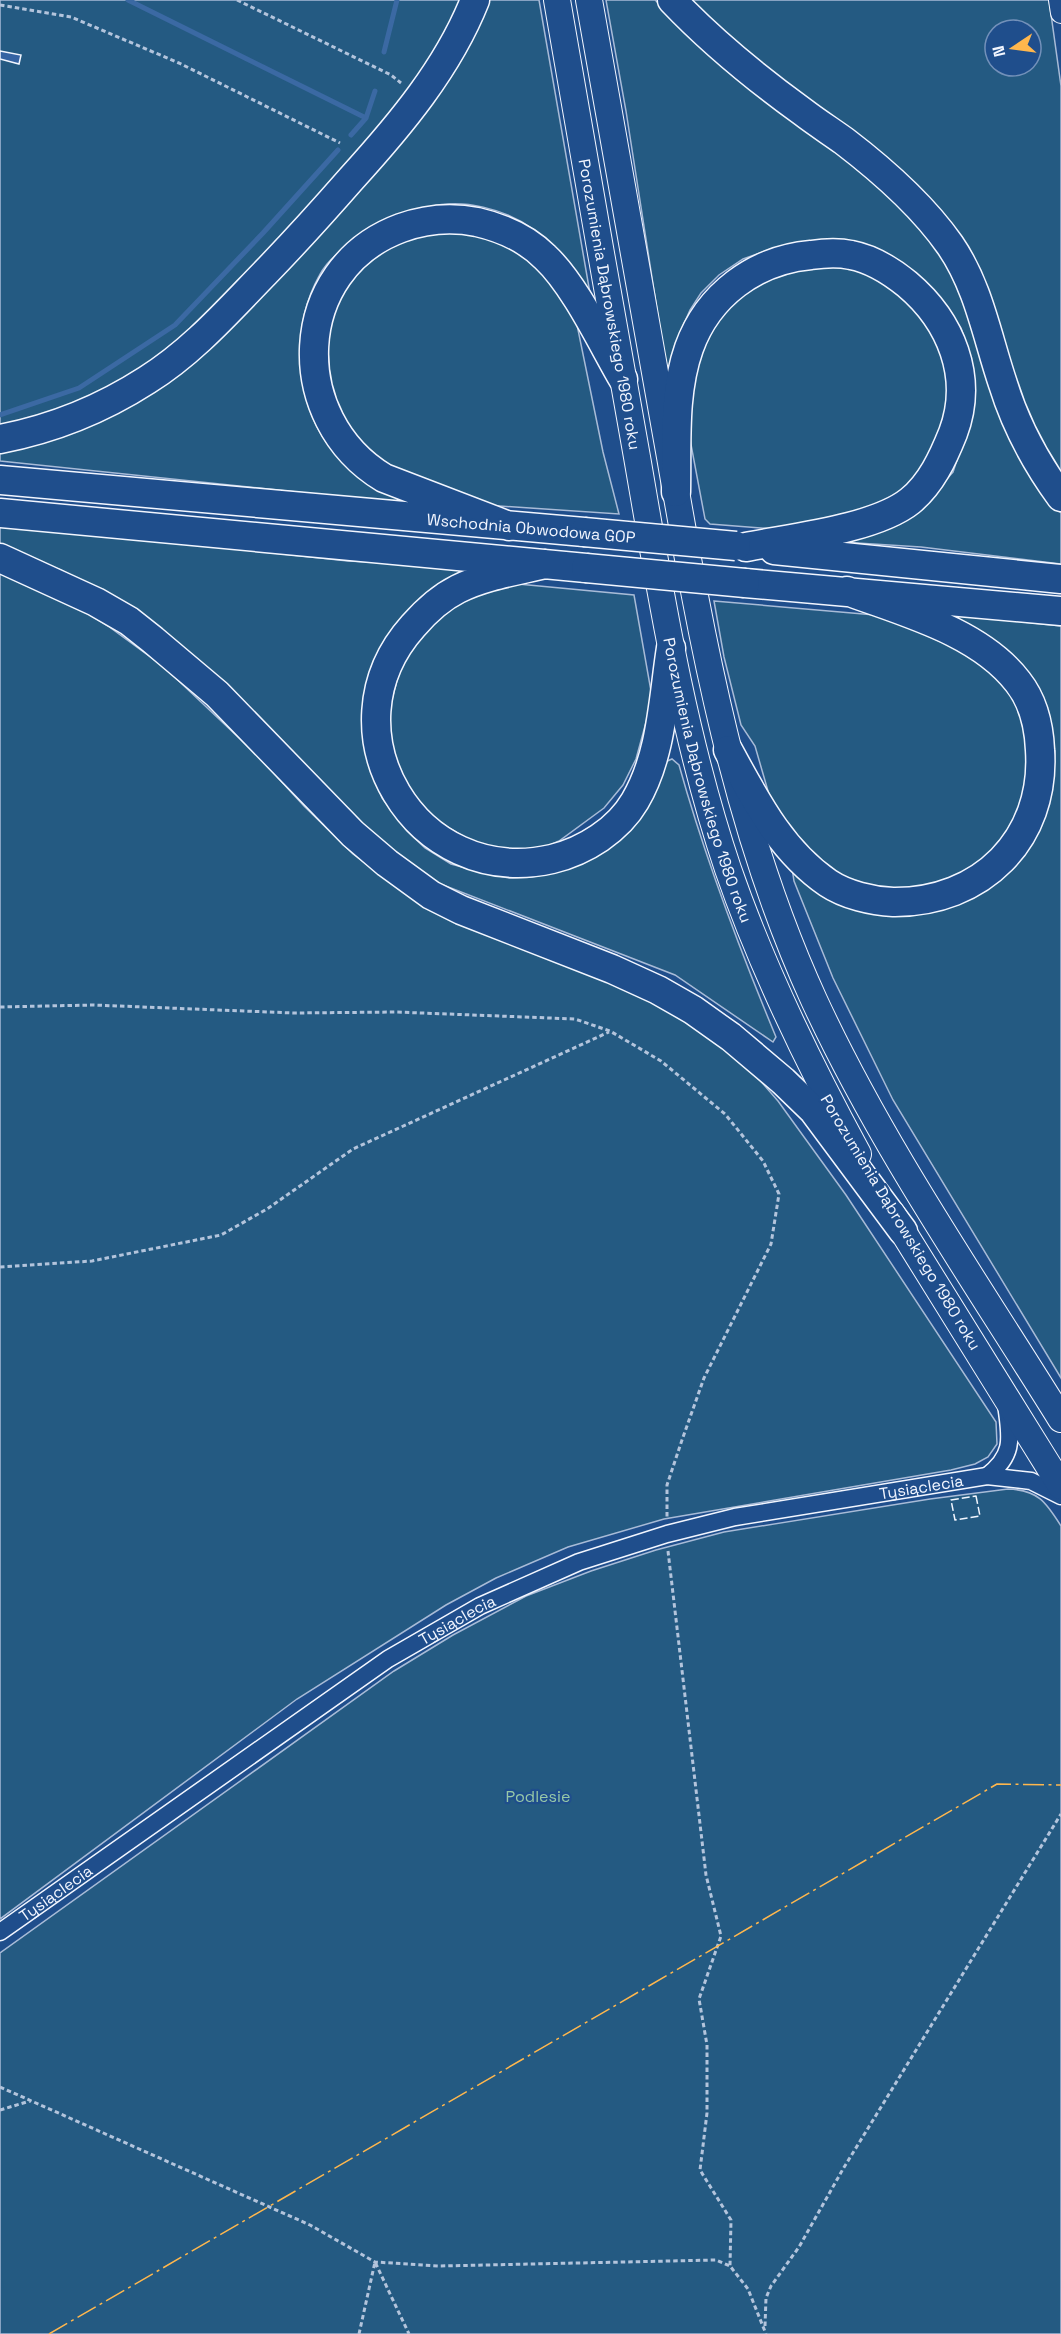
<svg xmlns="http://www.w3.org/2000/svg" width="1061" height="2334" viewBox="0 0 1061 2334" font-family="'Space Grotesk',sans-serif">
<rect width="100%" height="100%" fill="#1f4e8c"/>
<!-- green -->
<path fill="#245a82" stroke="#a8bbd7" stroke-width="1.5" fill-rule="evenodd" d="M0,0H461L438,45L392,116L245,277L183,338L119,386L0,431Z
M487,0H539L591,299C573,274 558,247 533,229C505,209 463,198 429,207C413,212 398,221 383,228C359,239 332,251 319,276C292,325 294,395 326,442C346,471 390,488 420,505L0,461V449L84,425L385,162L430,107L459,62Z
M606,0H655L696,39L844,156L909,213L946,262L1045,494L1061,513V564L921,547L841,542L927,501L953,472L969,423L973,380L970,355L961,328L929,285L890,255L823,241L798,243L774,248L743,259L719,275L701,293L690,310L679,335L668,380L626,111Z
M685,0H1049L1061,86V473L1034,428L1012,381L984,288L778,81ZM995,30H1031V66H995Z
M468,229L530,254L574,310L603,452L619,514L485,505L435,491L361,451L334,406L324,330L353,270L407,237Z
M804,263L870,269L935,326L952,387L942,431L917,477L885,504L869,511L774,529L710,524L705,519L689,434L690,388L707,332L742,291Z
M0,524L348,561L469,567L407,615L370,764L382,798L407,831L425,848L451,864L484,873L509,878L532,877L557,872L663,763L672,759L679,765C705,858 739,948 776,1037L773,1042L675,975L438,883L390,853L121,605L61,570L0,549Z
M0,570L65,599L108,626L164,667L256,754L304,806L353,854L397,887L619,984L703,1031L758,1078L778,1101L846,1195L996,1422L997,1444L988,1457L975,1464L951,1470L664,1519L568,1547L496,1578L446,1605L297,1699L0,1919Z
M518,584L634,595L651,691L648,715L636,759L623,785L604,808L559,841L534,852L485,849L420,811L397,775L386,722L404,654L443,613L471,596Z
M714,601L875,615L893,620L985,662L1012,694L1023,719L1030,776L1011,827L983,861L945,883L893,891L857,883L822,865L796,839L770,798L755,746L741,725L724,657Z
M946,614L1061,626V1378L893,1100L833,978L794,881L792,868L816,884L969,896L1052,788L1055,751L1045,710Z
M1008,1489C1038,1490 1046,1502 1061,1526V2334H0V1953L394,1671L453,1635L526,1596L591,1571L656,1550L724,1532L930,1499Z"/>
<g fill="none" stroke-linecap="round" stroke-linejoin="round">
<!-- stream -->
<path stroke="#3b69a3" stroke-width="5" d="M128,0L366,118L375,91
M384,52L397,0
M351,135L366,118
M0,415L79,388L175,325L263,233L338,150"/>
</g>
<!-- building -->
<path fill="#3563a3" stroke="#f2f6ff" stroke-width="1.5" d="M0,51L21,55L19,64L0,59Z"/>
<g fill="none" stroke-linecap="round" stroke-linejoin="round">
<defs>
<g id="minor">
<path d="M987,1476C1016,1454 1010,1436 1006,1404"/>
<path id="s1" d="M0,1932L388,1659L480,1606L579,1562L667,1534L735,1517L987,1476L1031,1481L1061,1496"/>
</g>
<path id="tertiary" d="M1059,0L1061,13"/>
<g id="primary">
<path id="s2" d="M557,0C583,152 610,305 637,457C661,596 683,735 728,869C762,968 808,1062 858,1154"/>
<path d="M589,0C616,152 643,305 670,457C702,642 735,828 814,1000C882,1147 976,1282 1061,1419"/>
<path d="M892,1214L1061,1486"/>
</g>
<path id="motorway" d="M672,0C712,42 756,78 803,112C816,122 830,131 844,141C882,170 922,205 950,245C979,287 987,337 1003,384C1015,423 1037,464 1061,497
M0,439C52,429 102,409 147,380C192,352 228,311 265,273C295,242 323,211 351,179C400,125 448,68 475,0
M0,480L584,532
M676,492C677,444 673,393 689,348C708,295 755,260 811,255C824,253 838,252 851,255C872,259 891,271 907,284C951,321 974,377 953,433C943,458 931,484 910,501C875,529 791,538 746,547
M0,513L586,568
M509,526L384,478C286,419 290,269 401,228C426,219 452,217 477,222C503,228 526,238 545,257C575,285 602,343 623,379
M774,550L1061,579
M0,558L96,602L129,621L153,640L217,694L353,834L387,863L431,895L461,910L612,969L658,990L693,1010L731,1037L783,1081L813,1110L903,1231
M545,564C516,571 484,576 458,589C440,598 426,611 413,626C320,730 416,890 552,859C585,851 618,830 635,801C662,755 663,699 671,648
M745,583L1061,611
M728,750C755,799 780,850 828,883C846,895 872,901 893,902C981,903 1046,839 1040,750C1039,726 1033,701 1018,682C980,632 904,612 847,591"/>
</defs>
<!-- minor casing -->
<use href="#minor" stroke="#f2f6ff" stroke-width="19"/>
<!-- tertiary casing -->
<use href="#tertiary" stroke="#f2f6ff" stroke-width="22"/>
<!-- primary casing -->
<use href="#primary" stroke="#f2f6ff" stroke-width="28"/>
<!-- motorway casing -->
<use href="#motorway" stroke="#f2f6ff" stroke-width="31"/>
<!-- path -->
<path stroke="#b3c4dc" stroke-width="3" stroke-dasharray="4.5 3" stroke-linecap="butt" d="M237,0L391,75L401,83
M0,5L71,17L179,63L340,143
M0,1007L93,1005L294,1013L396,1012L575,1019L610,1031L661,1061L725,1114L763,1161L779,1194L771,1244L704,1378L682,1440L667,1485V1517
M0,1267L92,1261L221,1235L267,1209L353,1149L609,1032
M668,1551L706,1875L721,1936L699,1999L707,2045V2113L700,2170L731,2220L730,2266
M0,2087L310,2225L375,2262L439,2266L716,2260L730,2266L748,2289L766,2334
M0,2110L30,2101
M765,2326L766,2298L771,2286L799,2247L843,2169L1061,1814
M359,2334L375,2262L409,2334"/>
<!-- minor -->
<use href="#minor" stroke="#1f4e8c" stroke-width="16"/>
<!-- tertiary -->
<use href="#tertiary" stroke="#1f4e8c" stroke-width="20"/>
<!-- primary -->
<use href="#primary" stroke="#1f4e8c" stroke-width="26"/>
<!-- motorway -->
<use href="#motorway" stroke="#1f4e8c" stroke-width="28"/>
<defs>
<path id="motorway-bridge" d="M584,532L736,546
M586,568L745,583"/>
</defs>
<!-- motorway-bridge casing -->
<use href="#motorway-bridge" stroke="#f2f6ff" stroke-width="31" stroke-linecap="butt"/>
<!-- motorway-bridge -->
<use href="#motorway-bridge" stroke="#1f4e8c" stroke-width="28"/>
<!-- fence -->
<path stroke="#f2f6ff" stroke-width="1.5" stroke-dasharray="8 3" stroke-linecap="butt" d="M976,1496L980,1516L955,1520L951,1500Z"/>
<!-- power -->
<path stroke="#ffb74d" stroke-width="1.5" stroke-dasharray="21 4.5 3 4.5" stroke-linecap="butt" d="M49,2334L997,1784L1061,1785"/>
</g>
<g text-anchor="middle" stroke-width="4.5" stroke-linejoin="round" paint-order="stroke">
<!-- street labels -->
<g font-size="16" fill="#f2f6ff" stroke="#1f4e8c">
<text dy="6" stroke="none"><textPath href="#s2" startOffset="309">Porozumienia Dąbrowskiego 1980 roku</textPath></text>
<text transform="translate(531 528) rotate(5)" y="6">Wschodnia Obwodowa GOP</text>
<text dy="6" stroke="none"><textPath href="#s2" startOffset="795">Porozumienia Dąbrowskiego 1980 roku</textPath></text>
<text transform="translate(901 1222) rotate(59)" y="6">Porozumienia Dąbrowskiego 1980 roku</text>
<text dy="6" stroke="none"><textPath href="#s1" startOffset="1040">Tysiąclecia</textPath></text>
<text dy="6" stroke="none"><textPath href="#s1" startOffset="554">Tysiąclecia</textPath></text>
<text dy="6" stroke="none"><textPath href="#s1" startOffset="68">Tysiąclecia</textPath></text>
</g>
<!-- park labels -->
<g font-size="16" fill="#97c8a6" stroke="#1f4e8c">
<text x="538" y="1802">Podlesie</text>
</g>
</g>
<!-- north arrow -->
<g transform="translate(1013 48) rotate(257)"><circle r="28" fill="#1f4e8c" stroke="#7391ba" stroke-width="1.5"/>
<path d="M0-4.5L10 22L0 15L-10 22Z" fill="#ffb74d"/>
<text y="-9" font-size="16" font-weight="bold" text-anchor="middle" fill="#f2f6ff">N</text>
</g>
</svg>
